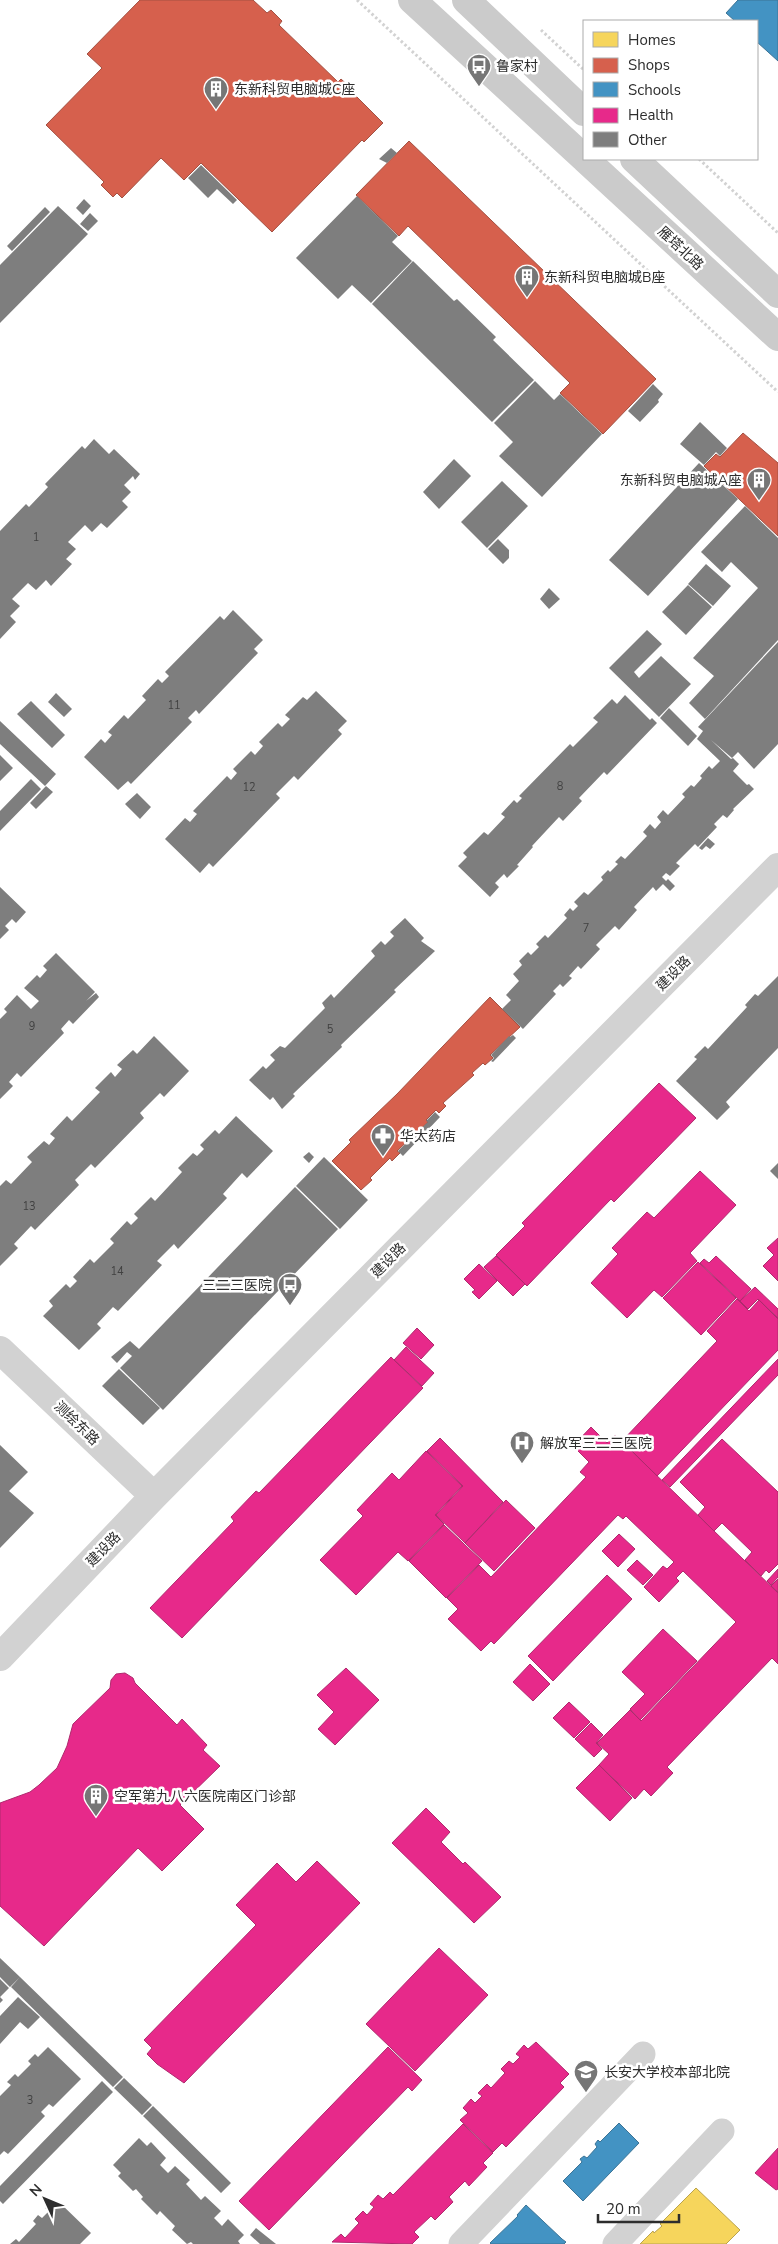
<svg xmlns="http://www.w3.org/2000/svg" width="778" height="2244" viewBox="0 0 778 2244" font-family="'Nunito Sans','Noto Sans SC',sans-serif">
<rect width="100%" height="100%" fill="#fff"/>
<!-- homes -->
<path fill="#f6d55c" stroke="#baa34e" d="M696,2188L740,2230L726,2244H640L653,2231L654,2233L662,2226L660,2224Z"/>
<!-- shops -->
<path fill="#d6604d" stroke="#a35143" d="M140,0H253L267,13L271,10L282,21L279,25L338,82L341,79L352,89L349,92L354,97L356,96L383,123L364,142L362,140L272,232L201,163L184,180L161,158L122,198L117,193L113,197L101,185L104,182L46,125L102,68L87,54Z
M409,141L656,379L603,434L560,393L570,383L408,226L399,236L356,195Z
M743,433L778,463V536L704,466L716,454L720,457Z
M490,997L520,1027L490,1055L493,1058L485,1065L483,1063L472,1073L474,1075L443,1103L446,1106L439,1113L436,1110L426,1120L428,1122L397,1151L400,1153L392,1161L390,1158L370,1178L372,1180L361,1190L332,1161L351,1142L349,1140L397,1094Z"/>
<!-- schools -->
<path fill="#4393c3" stroke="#3c7496" d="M738,0H778V61L757,42V21H735L726,13Z
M619,2123L639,2143L583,2201L563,2181L582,2162L580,2159L584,2156L587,2158L597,2147L595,2144L598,2140L600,2142Z
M526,2205L562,2239L566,2242L564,2244H491L490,2243L518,2216L517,2215Z"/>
<!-- health -->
<path fill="#e7298a" stroke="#af2a6e" d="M659,1083L696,1118L614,1202L611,1199L527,1286L496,1255L525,1226L522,1223Z
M700,1171L736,1205L690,1253L697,1261L662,1297L654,1290L627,1318L591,1283L618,1254L612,1248L647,1212L654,1218Z
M778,1238V1281L763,1266L774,1255L767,1248Z
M496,1256L525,1284L513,1296L484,1267Z
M716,1256L751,1289L740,1301L700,1263L704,1259L709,1263Z
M698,1262L736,1298L701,1335L663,1298Z
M479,1264L497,1281L479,1299L472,1292L475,1290L464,1279Z
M755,1287L778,1309V1318L758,1299L748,1309L740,1301Z
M737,1299L749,1311L759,1300L778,1319V1350L657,1476L622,1441L717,1341L707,1331Z
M417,1328L434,1345L421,1359L403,1343Z
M406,1347L434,1373L422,1386L394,1360Z
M391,1357L423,1388L182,1638L150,1608L234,1521L231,1517L256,1491L259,1493Z
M778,1359V1375L670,1487L662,1480Z
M591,1427L607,1443L615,1435L778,1593V1664L772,1658L667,1767L673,1773L651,1796L644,1789L635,1799L599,1765L609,1754L597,1743L630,1710L641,1721L736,1622L683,1571L676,1578L679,1581L659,1602L644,1587L663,1566L667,1569L674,1562L626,1516L623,1519L618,1515L494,1644L491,1641L481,1651L448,1619L458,1609L447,1598L479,1565L491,1577L586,1477L580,1472L589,1462L573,1446Z
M440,1438L503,1502L465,1543L436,1515L463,1486L427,1451Z
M722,1439L778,1492V1564L769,1573L766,1570L761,1576L745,1560L752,1552L722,1523L714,1531L698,1515L705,1507L680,1482Z
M426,1451L462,1486L435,1515L444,1524L408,1561L398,1552L356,1595L320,1560L363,1516L357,1510L392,1473L399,1480Z
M506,1500L535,1528L494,1571L465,1543Z
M444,1525L482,1561L446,1598L409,1561Z
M619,1534L635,1549L618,1567L602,1551Z
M637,1560L653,1575L643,1585L627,1570Z
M778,1569V1577L771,1585L767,1581Z
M607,1575L632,1599L553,1681L528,1656Z
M778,1579V1592L771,1586Z
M663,1629L697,1661L640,1720L630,1709L645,1694L622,1672Z
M530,1664L550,1684L533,1701L513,1682Z
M346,1668L379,1700L335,1745L318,1729L334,1712L317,1695Z
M125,1673L133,1678L135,1683L177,1725L182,1719L207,1745L203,1750L220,1766L180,1805L204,1829L162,1871L138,1848L44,1946L0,1906V1803L30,1792L39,1785L57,1768L67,1746L73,1724L110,1688L111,1680L116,1674Z
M569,1702L590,1722L574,1738L553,1718Z
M591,1723L603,1735L596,1743L602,1749L594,1757L575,1739Z
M599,1765L632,1798L610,1821L576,1788Z
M426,1808L450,1832L441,1842L463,1864L465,1862L501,1897L474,1923L392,1843Z
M317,1861L360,1903L184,2083L157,2064L147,2054L152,2048L144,2040L256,1925L236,1905L277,1863L296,1882Z
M439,1948L488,1995L415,2071L366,2024Z
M536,2042L569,2074L560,2083L564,2087L506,2147L502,2143L493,2152L460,2120L468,2113L463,2108L471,2099L475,2103L482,2096L478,2093L487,2084L491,2088L505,2073L501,2069L509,2061L513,2064L520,2057L516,2054L524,2045L528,2049Z
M388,2047L422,2080L412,2091L408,2087L269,2230L239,2201Z
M463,2124L493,2153L483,2163L487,2167L469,2186L465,2181L449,2197L453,2202L435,2220L431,2216L414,2232L419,2237L412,2244L332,2242L341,2234L345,2238L359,2223L355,2219L363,2211L367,2215L374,2207L370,2204L378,2195L383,2199L390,2192L393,2195Z
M778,2148V2189L776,2190L755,2173Z"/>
<!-- building -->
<path fill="#7e7e7e" d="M391,148L397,153L387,163L379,159Z
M201,165L237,200L233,204L217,189L208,198L188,178Z
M357,196L398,236L392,242L412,261L371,303L352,285L338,299L296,258Z
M84,199L91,206L83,215L76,208Z
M58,206L88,234L0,323V265Z
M45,207L50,212L12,251L7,246Z
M90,213L98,221L88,231L80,224Z
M413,261L454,301L457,299L496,337L493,340L534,380L492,422L372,304Z
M535,381L554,400L560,394L602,434L542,497L499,456L513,442L494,423Z
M653,384L663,394L658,400L659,402L640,422L628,411Z
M700,422L727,448L720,456L716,452L704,465L680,444Z
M94,439L109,454L114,449L140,474L135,480L133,476L124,485L131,492L122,501L128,507L107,528L101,523L92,532L85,525L68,542L76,549L66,559L72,564L51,586L46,580L36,590L28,583L12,599L20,606L10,616L16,622L0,639V531L26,504L29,507L48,487L45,484L82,446L85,449Z
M454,459L471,476L439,509L423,492Z
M699,463L738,499L648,596L609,560Z
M502,481L528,506L487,548L461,522Z
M745,506L778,538V640L705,719L689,703L714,676L693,658L758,588L731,562L722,572L701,552Z
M498,539L509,550V558L503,564L488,549Z
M706,564L731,586L713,606L688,584Z
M688,585L712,607L686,635L662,612Z
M549,588L560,599L549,609L540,599Z
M233,610L263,640L254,649L258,653L199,714L196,710L188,718L192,722L131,784L128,781L118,790L84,757L101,739L105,743L112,735L108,732L124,715L128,719L146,700L142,696L158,679L162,683L169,676L165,672L220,616L224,620Z
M647,630L662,644L634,672L639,678L661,656L691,684L659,717L609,668Z
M778,642V744L754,769L738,752L732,758L711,740L731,759L733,758L739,764L733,771L747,785L749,784L754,789L733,809L734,810L727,818L723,815L714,824L717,827L698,847L695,844L676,863L680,866L670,876L666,873L662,877L666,881L656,891L653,887L634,907L637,910L619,930L615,926L596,945L600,949L581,969L578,966L569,976L572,978L563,987L560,984L553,991L556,994L523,1029L502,1009L511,1000L506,995L519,981L513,974L522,965L519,961L528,952L531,955L539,947L536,944L545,935L548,938L567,918L564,915L570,908L573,911L578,906L574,902L584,892L588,895L603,880L601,877L608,870L610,872L618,864L615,862L621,856L625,859L647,836L643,832L650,824L655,829L661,822L657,817L663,810L668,815L685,797L682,794L691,785L694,787L702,778L700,776L709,766L712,769L720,761L697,739L703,731L698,727Z
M316,691L347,721L338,730L342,734L298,780L294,776L276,794L280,798L213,867L209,863L200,873L165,839L185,818L190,822L197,814L193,811L227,776L231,780L237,773L233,769L251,751L255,755L263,746L259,742L278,723L282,727L290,719L285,715L303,697L307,700Z
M56,693L72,709L64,717L48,702Z
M625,695L650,720L652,718L657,723L607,775L604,772L579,798L582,801L563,821L559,817L532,846L533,847L517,865L519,866L507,878L504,874L495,883L499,887L490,897L458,866L467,857L463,853L484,832L488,835L505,817L501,814L514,800L517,803L522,798L519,796L570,744L573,747L598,722L593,718L612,699L617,704Z
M31,701L65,735L52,748L17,714Z
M669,708L697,736L688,746L660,718Z
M0,721L56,774L45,786L0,744Z
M0,755L13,768L0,781Z
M31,779L41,789L0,831V811Z
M46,786L53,792L36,809L30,803Z
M137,793L151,807L140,819L125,804Z
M708,838L715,844L710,849L706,846L702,850L699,848Z
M668,879L675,886L670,891L663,884Z
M0,887L26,912L16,923L12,919L5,926L9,930L0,939Z
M405,918L424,938L421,941L435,951L394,990L396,992L341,1045L342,1047L293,1094L295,1096L282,1109L273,1097L270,1100L249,1080L263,1066L266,1069L275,1060L270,1055L280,1046L285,1048L325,1008L322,1003L331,994L334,998L375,956L371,951L381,941L385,945L394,936L390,932Z
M56,953L95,992L86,1001L96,993L99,997L73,1024L69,1020L61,1029L64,1033L21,1077L17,1073L9,1082L13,1086L0,1099V1019L7,1012L4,1009L17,995L31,1009L39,1001L24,988L37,975L40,978L47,970L43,966Z
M778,976V1048L726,1102L730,1107L717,1120L676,1081L697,1059L694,1057L705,1046L708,1049L747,1007L745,1005L755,994L758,996Z
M513,1035L516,1038L493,1062L491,1061L494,1058L491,1055L509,1036L510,1037Z
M154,1036L189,1071L164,1097L160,1093L140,1113L144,1118L95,1168L91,1164L75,1180L79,1185L35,1230L31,1226L14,1244L18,1248L0,1266V1186L6,1180L11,1184L32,1162L27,1157L44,1141L49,1145L55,1138L50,1134L67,1116L72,1121L100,1092L95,1088L111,1072L115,1077L122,1069L117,1065L133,1050L137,1054Z
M435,1112L440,1117L403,1156L398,1151L428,1122L426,1121Z
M236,1116L273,1151L247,1178L242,1173L223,1194L227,1198L178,1249L174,1244L157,1261L162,1265L118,1311L113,1307L97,1324L101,1328L79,1350L43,1316L53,1306L49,1301L66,1284L70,1288L77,1281L73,1277L90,1259L94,1263L114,1243L110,1239L127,1221L131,1225L138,1218L134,1214L151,1197L155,1201L182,1172L178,1168L193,1153L197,1156L204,1149L200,1145L215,1130L219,1134Z
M309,1152L314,1157L309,1163L303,1157Z
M324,1157L368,1200L340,1229L296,1186Z
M778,1163V1179L770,1171Z
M295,1187L338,1229L163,1410L120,1368L132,1356L127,1352L117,1363L111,1357L130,1341L139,1349Z
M119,1369L160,1408L143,1425L102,1386Z
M0,1445L28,1472L9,1491L34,1513L0,1548Z
M0,1958L20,1977L10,1987L0,1977Z
M20,1977L123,2077L113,2087L11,1987Z
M0,1979L9,1988L0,1997L3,2000L0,2003Z
M18,1997L40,2017L28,2029L20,2022L0,2044V2016Z
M48,2047L81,2079L53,2107L49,2104L41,2112L45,2116L8,2154L4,2151L0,2155V2096L11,2085L7,2082L15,2074L18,2077L31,2064L28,2061L35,2054L38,2057Z
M124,2078L152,2105L142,2115L114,2088Z
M102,2081L113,2092L3,2204L0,2201V2186Z
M153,2106L231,2183L221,2193L143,2116Z
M139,2138L147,2146L151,2142L166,2158L160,2165L168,2173L175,2166L190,2180L186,2184L201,2200L205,2196L221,2211L214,2218L222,2226L228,2219L244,2235L238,2241L240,2244H193L191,2242L187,2244L172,2230L175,2226L160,2211L157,2215L141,2199L143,2197L136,2189L133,2191L118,2176L121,2173L113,2165Z
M58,2201L91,2233L80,2244H10L16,2239L19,2242L36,2224L33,2221L38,2215L42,2218L49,2211L45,2208L50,2203L54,2206Z
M256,2228L276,2244H260L250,2235Z"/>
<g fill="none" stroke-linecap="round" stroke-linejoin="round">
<!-- path -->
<path stroke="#d2d2d2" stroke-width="3" stroke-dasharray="2.5 2.5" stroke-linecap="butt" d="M357,0L778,392
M541,30L584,70
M699,159L778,233"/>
<!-- minor -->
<path stroke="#d2d2d2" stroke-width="25" d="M461,2244L643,2054
M615,2244L722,2131"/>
<!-- tertiary -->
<path stroke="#d2d2d2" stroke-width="28" d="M0,1350L154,1496
M0,1657L154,1496L778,867"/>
<!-- secondary -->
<path stroke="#cbcbcb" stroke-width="28" d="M412,0L584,158
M466,0L584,112
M585,159L778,337
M634,159L778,294"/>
</g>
<!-- icons -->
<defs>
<symbol id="bus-pin" viewBox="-11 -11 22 30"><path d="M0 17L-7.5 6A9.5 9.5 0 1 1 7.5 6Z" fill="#767676" stroke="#fff"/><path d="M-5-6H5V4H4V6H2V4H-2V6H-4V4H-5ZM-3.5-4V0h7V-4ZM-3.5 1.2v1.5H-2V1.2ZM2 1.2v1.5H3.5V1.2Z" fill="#fff"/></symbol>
<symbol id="building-pin" viewBox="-11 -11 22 30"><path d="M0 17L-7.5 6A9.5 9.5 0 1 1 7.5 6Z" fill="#767676" stroke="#fff"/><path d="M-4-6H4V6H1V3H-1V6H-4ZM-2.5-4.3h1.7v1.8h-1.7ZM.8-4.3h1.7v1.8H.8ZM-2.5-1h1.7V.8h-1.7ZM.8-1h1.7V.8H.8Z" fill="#fff"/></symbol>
<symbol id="pharmacy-pin" viewBox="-11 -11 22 30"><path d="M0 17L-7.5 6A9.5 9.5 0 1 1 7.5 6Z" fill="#767676" stroke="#fff"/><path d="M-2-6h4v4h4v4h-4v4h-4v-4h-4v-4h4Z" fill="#fff"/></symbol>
<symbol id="hospital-pin" viewBox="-11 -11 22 30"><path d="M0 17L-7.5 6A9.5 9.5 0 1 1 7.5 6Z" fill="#767676" stroke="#fff"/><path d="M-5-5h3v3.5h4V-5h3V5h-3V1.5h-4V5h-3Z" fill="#fff"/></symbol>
<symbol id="university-pin" viewBox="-11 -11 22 30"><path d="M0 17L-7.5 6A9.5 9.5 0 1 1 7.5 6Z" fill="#767676" stroke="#fff"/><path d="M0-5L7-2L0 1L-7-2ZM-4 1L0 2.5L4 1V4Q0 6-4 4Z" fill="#fff"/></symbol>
</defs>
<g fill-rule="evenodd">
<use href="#bus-pin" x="465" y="52" width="28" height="38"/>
<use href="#building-pin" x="202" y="75" width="28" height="38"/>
<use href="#building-pin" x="513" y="263" width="28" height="38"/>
<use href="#building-pin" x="745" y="466" width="28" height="38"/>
<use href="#pharmacy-pin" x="369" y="1122" width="28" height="38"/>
<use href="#bus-pin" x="276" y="1271" width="28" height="38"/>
<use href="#hospital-pin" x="508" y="1429" width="28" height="38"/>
<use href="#building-pin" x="82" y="1782" width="28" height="38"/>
<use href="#university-pin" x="572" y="2058" width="28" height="38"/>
</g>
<g text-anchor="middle" stroke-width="5" stroke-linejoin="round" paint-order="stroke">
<!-- number labels -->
<g font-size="11" fill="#414141">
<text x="36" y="541">1</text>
<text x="174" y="709">11</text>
<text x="560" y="790">8</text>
<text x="249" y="791">12</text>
<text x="586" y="932">7</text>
<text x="32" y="1030">9</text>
<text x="330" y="1033">5</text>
<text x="29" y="1210">13</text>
<text x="117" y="1275">14</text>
<text x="30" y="2104">3</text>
</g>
<!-- poi labels -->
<g font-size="14" fill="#2d2d2d" stroke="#fff" text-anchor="start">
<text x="496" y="71">鲁家村</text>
<text x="234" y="94">东新科贸电脑城C座</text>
<text x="544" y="282">东新科贸电脑城B座</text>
<text x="742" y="485" text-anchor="end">东新科贸电脑城A座</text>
<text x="400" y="1141">华太药店</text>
<text x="272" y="1290" text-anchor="end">三二三医院</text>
<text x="540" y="1448">解放军三二三医院</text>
<text x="114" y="1801">空军第九八六医院南区门诊部</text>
<text x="604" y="2077">长安大学校本部北院</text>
</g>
<!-- street labels -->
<g font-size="14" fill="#2d2d2d" stroke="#fff">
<text transform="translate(681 248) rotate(43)" y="5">雁塔北路</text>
<text transform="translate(673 973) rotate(-45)" y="5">建设路</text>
<text transform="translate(388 1260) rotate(-45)" y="5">建设路</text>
<text transform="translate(77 1423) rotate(44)" y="5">测绘东路</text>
<text transform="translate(103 1549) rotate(-46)" y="5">建设路</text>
</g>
</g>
<!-- legend -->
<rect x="583" y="20" width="175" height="140" fill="#ffffff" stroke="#ababab"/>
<rect x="593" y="32" width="25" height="15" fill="#f6d55c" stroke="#ababab"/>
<text x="628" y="45" font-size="15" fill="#2d2d2d">Homes</text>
<rect x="593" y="58" width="25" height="15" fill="#d6604d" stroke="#ababab"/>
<text x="628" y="70" font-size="15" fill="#2d2d2d">Shops</text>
<rect x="593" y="82" width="25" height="15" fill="#4393c3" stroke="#ababab"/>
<text x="628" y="95" font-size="15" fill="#2d2d2d">Schools</text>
<rect x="593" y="108" width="25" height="15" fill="#e7298a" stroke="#ababab"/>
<text x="628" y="120" font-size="15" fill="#2d2d2d">Health</text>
<rect x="593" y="132" width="25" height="15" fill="#7e7e7e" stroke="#ababab"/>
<text x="628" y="145" font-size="15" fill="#2d2d2d">Other</text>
<!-- north arrow -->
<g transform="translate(45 2199) rotate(314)" stroke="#ffffff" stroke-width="4" paint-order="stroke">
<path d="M0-4L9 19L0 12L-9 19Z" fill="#2d2d2d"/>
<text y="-8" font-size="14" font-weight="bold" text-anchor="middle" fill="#2d2d2d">N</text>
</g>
<!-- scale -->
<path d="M598 2214v8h81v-8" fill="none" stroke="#2d2d2d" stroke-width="2.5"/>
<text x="606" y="2214" font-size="15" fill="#2d2d2d" stroke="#ffffff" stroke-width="4" paint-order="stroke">20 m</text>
</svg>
